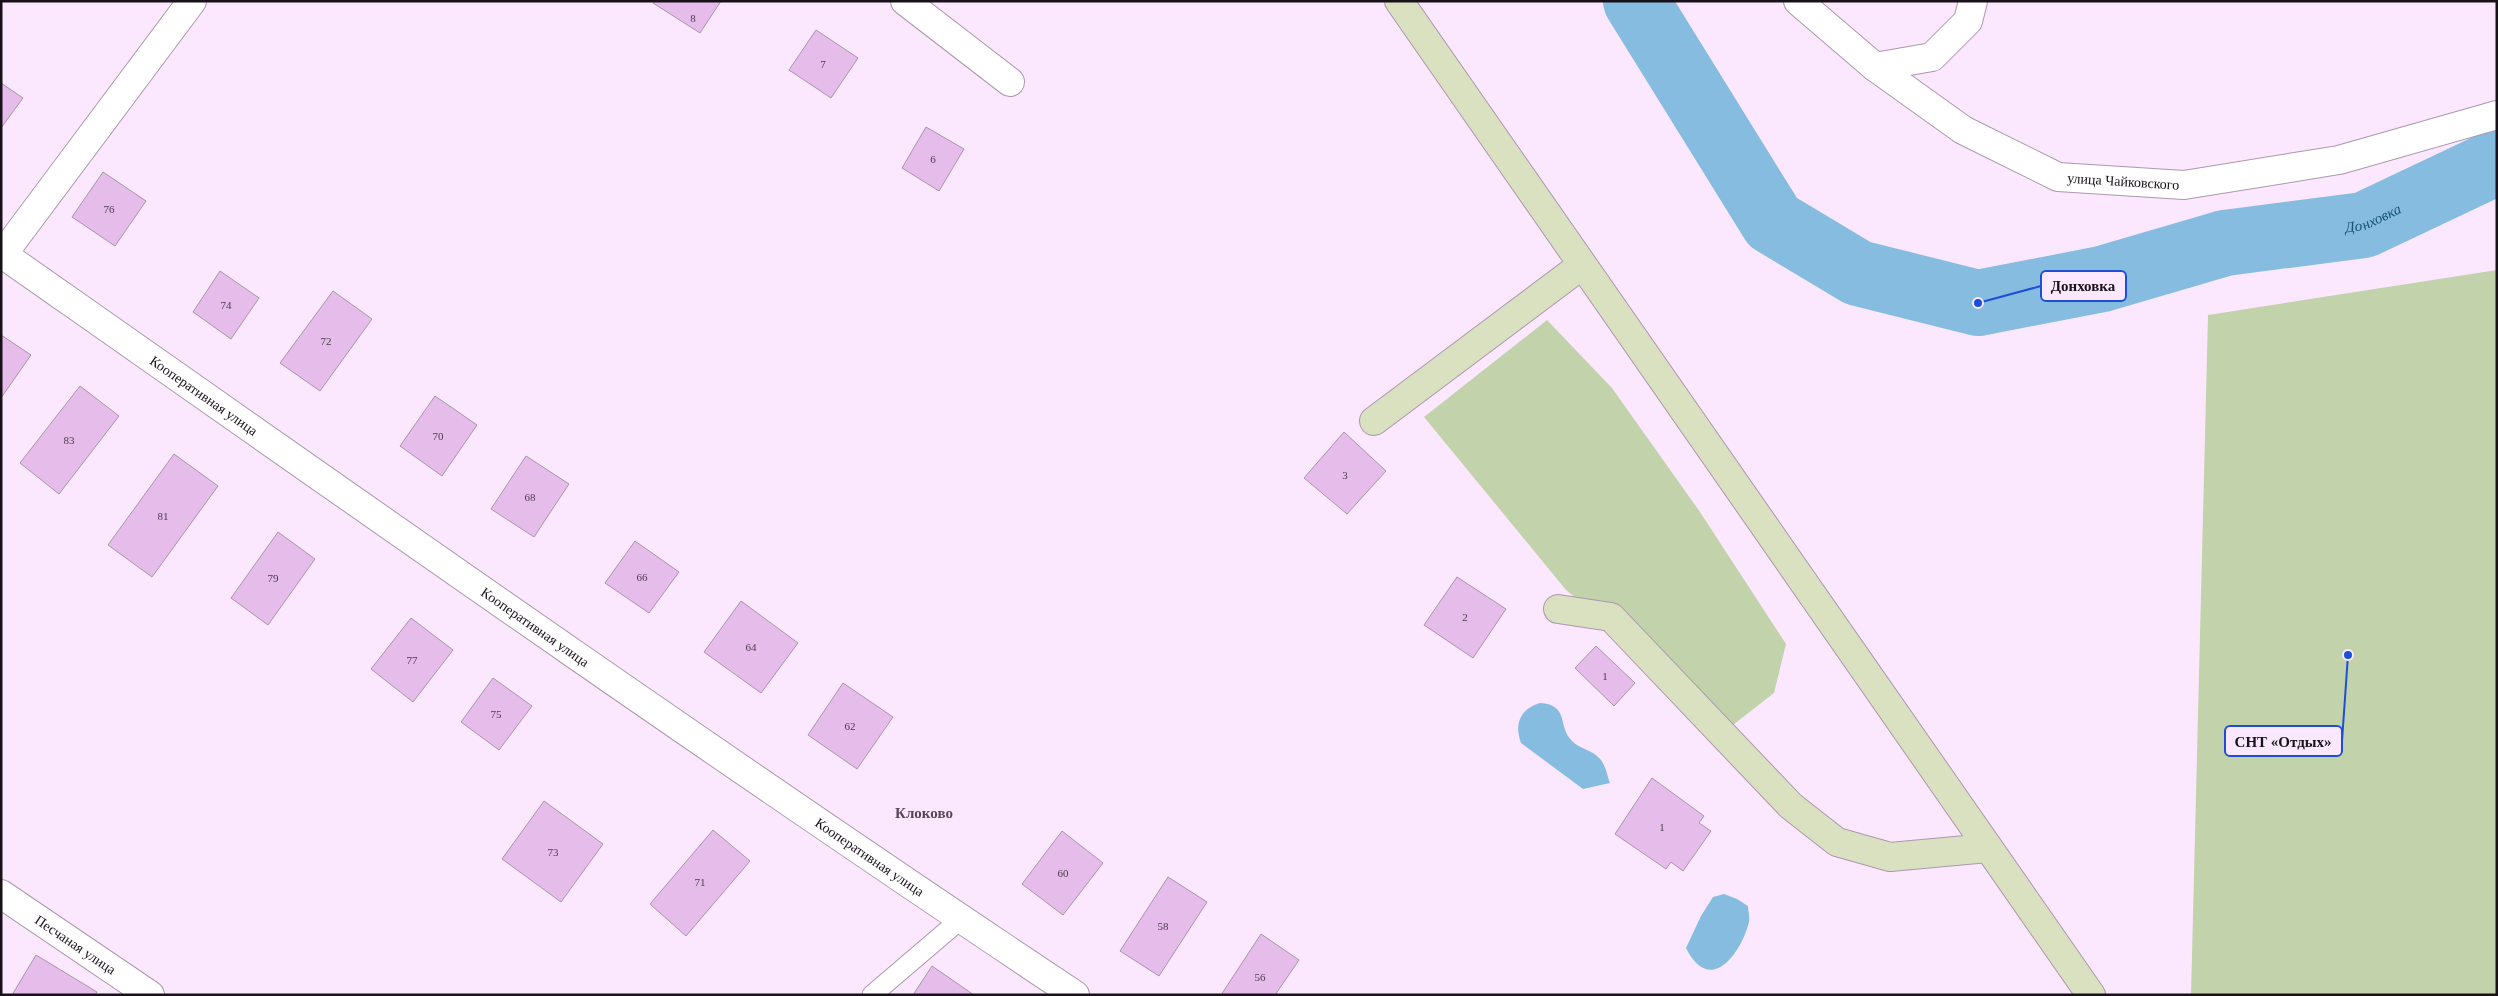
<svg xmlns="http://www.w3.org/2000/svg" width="2498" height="996" viewBox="0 0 2498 996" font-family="Georgia,serif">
<rect width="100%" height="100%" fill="#fce8fe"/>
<!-- green -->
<path fill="#c2d3ab" d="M2497,270V995H2191L2208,315Z
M1547,320L1612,388L1700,512L1786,644L1774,693L1733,725L1566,590L1424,417Z"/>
<!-- water -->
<path fill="#86bce0" d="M1540,703C1570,705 1557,726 1572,741C1580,749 1592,750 1599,758C1605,763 1607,775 1610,783L1583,789L1521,743C1514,724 1520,709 1540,703Z
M1724,894L1737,899L1748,906C1748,911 1750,917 1749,922C1741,954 1710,996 1686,948L1701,916L1713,897Z"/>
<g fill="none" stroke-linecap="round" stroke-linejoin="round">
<!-- river -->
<path stroke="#86bce0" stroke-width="66" id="s1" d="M1636,1L1773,222L1858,273L1978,303L2102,279L2225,243L2364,225L2497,162"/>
</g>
<!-- building -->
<path fill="#e5bcea" stroke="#a896aa" d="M654,1H721L700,33L653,3Z
M816,30L858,58L831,98L789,70Z
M1,83L23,98L1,128Z
M926,127L964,149L939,191L902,168Z
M103,172L146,201L115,246L72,217Z
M220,271L259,298L231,339L193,312Z
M333,291L372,319L320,391L280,363Z
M1,335L31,355L1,398Z
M80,386L119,416L59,494L20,463Z
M435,396L477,425L442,476L400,446Z
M1344,432L1386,471L1347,514L1304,478Z
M174,454L218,486L152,577L108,545Z
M526,456L569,484L534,537L491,509Z
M278,532L315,559L268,625L231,598Z
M635,541L679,572L649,613L605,583Z
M1457,577L1506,609L1473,658L1424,625Z
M741,601L798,643L761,693L704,652Z
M411,618L453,650L413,702L371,669Z
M1596,646L1635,683L1614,706L1575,668Z
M493,678L532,706L499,750L461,722Z
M843,683L893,717L857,769L808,735Z
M1652,778L1704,816L1699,823L1711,831L1683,871L1671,862L1666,869L1615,834Z
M544,801L603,844L561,902L502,859Z
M713,830L750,861L686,936L650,904Z
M1062,831L1103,863L1063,915L1022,884Z
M1168,877L1207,902L1159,976L1120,951Z
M1261,934L1299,960L1275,995H1221Z
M36,955L97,992L95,995H12Z
M932,966L974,995H913Z"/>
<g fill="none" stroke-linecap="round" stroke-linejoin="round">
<defs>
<path id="lane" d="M872,995L961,919"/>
<g id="street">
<path d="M905,1L1010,82"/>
<path id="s2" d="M1798,1L1875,67L1963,130L2058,177L2184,185L2339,160L2497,115"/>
<path d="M1875,67L1932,57L1968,21L1973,1"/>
<path id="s3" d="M1,253C357,503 713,754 1075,995"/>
<path d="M3,254L192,1"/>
<path id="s4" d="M1,894L150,995"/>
</g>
<path id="secondary" d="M1399,1L2091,995
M1374,421L1582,265
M1558,609L1611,617L1791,806L1837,842L1890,857L1988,848"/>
</defs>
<!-- lane casing -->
<use href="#lane" stroke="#ab98ad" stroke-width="21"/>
<!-- street casing -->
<use href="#street" stroke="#ab98ad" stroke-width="30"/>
<!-- secondary casing -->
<use href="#secondary" stroke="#ab98ad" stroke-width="30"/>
<!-- lane -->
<use href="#lane" stroke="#fff" stroke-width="19"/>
<!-- street -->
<use href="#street" stroke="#fff" stroke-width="28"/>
<!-- secondary -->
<use href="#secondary" stroke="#dae1c1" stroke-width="28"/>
</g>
<g text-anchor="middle" stroke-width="4" stroke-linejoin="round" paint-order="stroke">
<!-- number labels -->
<g font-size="11" fill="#4b3c4d">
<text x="693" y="22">8</text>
<text x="823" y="68">7</text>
<text x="933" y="163">6</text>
<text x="109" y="213">76</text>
<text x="226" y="309">74</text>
<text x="326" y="345">72</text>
<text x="438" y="440">70</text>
<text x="69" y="444">83</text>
<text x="1345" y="479">3</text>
<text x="530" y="501">68</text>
<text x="163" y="520">81</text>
<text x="642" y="581">66</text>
<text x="273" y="582">79</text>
<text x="1465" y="621">2</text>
<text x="751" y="651">64</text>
<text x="412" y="664">77</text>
<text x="1605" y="680">1</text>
<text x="496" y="718">75</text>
<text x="850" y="730">62</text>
<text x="1662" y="831">1</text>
<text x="553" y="856">73</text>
<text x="1063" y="877">60</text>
<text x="700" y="886">71</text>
<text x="1163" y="930">58</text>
<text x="1260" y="981">56</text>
</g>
<!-- street labels -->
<g font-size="14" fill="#181119" stroke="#fce8fe">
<text dy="5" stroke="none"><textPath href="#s2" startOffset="381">улица Чайковского</textPath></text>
<text dy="5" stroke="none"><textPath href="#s3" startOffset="248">Кооперативная улица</textPath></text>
<text dy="5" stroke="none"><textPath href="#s3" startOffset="652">Кооперативная улица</textPath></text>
<text dy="5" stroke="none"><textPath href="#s3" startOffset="1058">Кооперативная улица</textPath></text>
<text dy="5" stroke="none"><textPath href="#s4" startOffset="90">Песчаная улица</textPath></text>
</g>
<!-- water labels -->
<g font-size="15" font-style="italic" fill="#145477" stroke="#fce8fe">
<text dy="5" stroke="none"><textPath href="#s1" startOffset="888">Донховка</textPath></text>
</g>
<!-- neighbourhood labels -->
<g font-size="15" font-weight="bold" fill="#574759" stroke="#fce8fe">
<text x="924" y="818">Клоково</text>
</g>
</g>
<!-- callouts -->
<path fill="none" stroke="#1d4ed8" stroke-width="2" d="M1978 303L2041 286M2348 655L2342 741"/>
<g fill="#1d4ed8" stroke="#fce8fe" stroke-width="2">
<circle cx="1978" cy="303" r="5"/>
<circle cx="2348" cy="655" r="5"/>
</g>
<g fill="#fce8fe" stroke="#1d4ed8" stroke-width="2">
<rect x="2041" y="271" width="85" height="30" rx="5"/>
<rect x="2225" y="726" width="117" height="30" rx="5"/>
</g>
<g font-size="15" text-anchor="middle" font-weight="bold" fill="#181119">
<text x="2083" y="291">Донховка</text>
<text x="2283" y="747">СНТ «Отдых»</text>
</g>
<!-- border -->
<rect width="2498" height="996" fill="none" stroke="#181119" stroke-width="5"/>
</svg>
